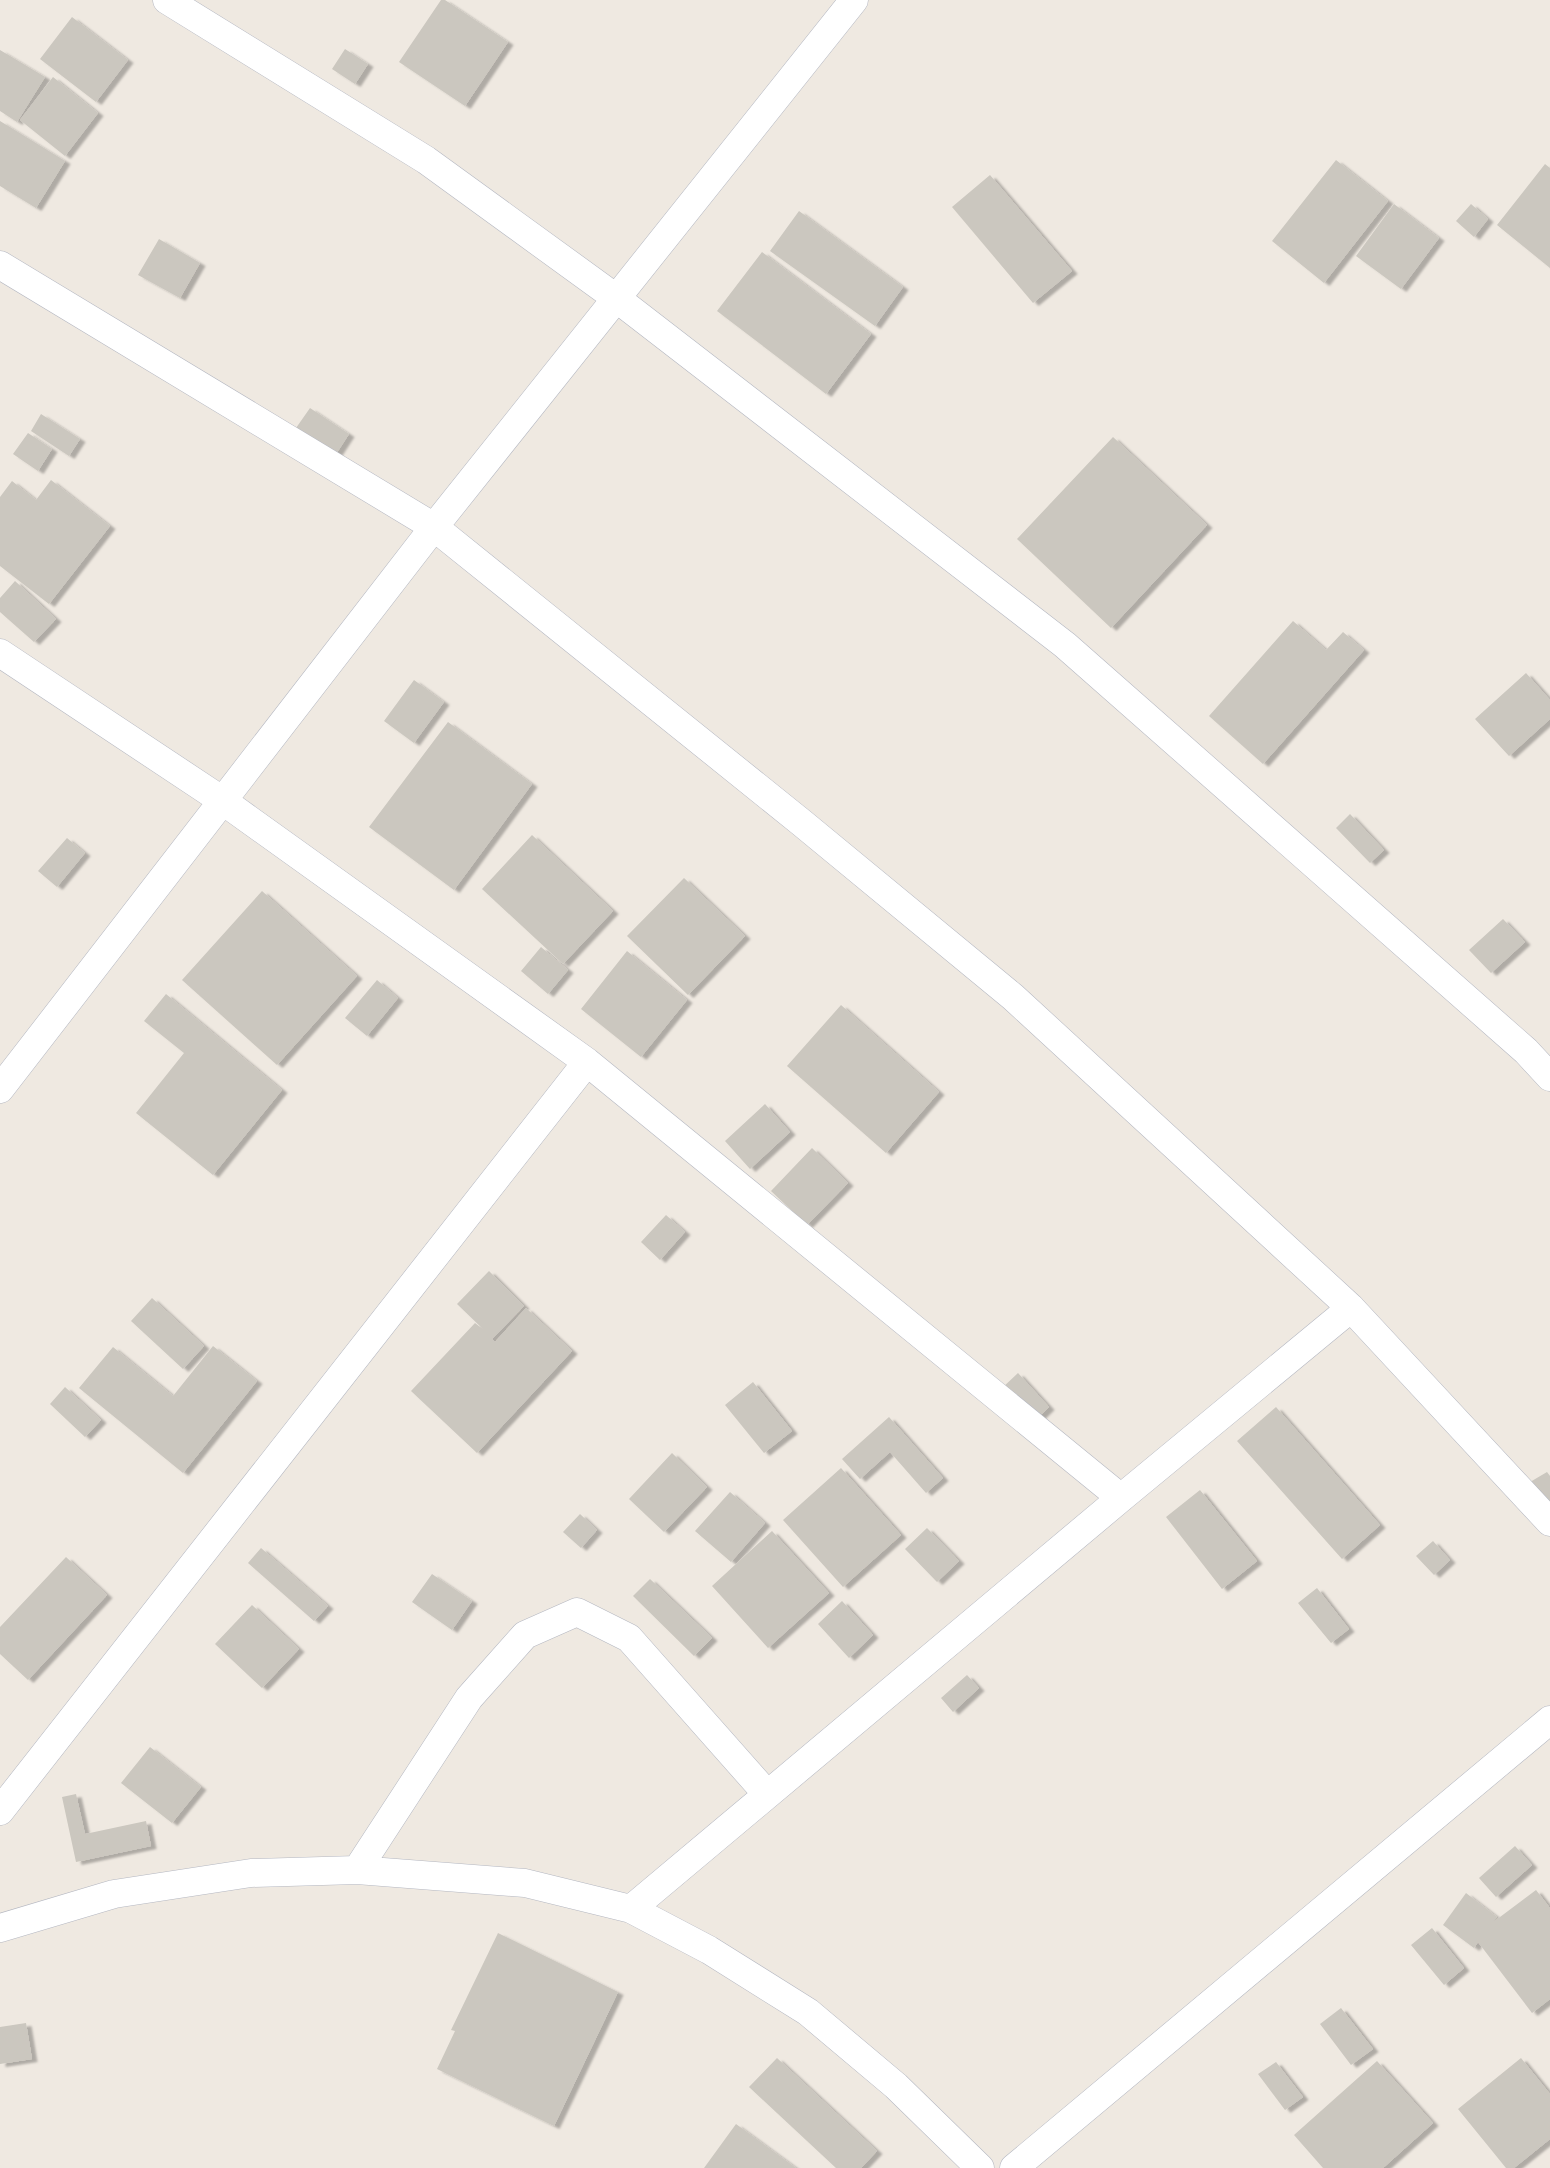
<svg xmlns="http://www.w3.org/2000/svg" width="1550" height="2168" viewBox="0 0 1550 2168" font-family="Poppins,sans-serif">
<defs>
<filter id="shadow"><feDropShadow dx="5.5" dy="3" stdDeviation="1" flood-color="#0004"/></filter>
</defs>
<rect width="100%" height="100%" fill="#efe9e1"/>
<!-- building -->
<path fill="#cbc7bf" filter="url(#shadow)" d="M441,0H445L508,42L465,106L399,62Z
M72,17L128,60L96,102L40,59Z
M345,49L368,64L355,84L332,69Z
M0,50L45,77L17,122L0,111Z
M53,77L98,113L65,156L20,120Z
M0,121L65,161L36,208L0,186Z
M1336,160L1388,201L1324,283L1272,241Z
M1545,164L1550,168V268L1497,225Z
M990,175L1072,271L1033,303L952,207Z
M1394,204L1439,238L1401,289L1356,256Z
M1471,204L1488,219L1474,237L1456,221Z
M799,211L903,287L875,326L770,251Z
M159,239L200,263L180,298L138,275Z
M762,252L871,334L826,394L717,311Z
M310,408L349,434L336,454L296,428Z
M41,414L80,439L69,456L31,431Z
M28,433L52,449L38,471L13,454Z
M1113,437L1207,525L1111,628L1017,539Z
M51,480L110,526L49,604L0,566V497L12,481L36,500Z
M15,581L56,619L34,642L0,612V598Z
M1293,621L1326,650L1343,632L1364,650L1263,764L1209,716Z
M1526,673L1550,700V719L1509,756L1475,719Z
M414,680L444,702L414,743L384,721Z
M448,722L532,784L454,890L369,827Z
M1350,814L1384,850L1370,863L1336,828Z
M532,835L613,911L563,964L482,889Z
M67,838L85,853L57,887L38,871Z
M684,878L745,936L688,995L627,936Z
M262,891L357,976L277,1065L182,980Z
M1503,919L1525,942L1491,973L1469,950Z
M541,947L568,970L548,994L521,971Z
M627,951L687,1000L641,1057L581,1009Z
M377,980L398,998L367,1036L345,1018Z
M166,994L282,1090L213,1175L136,1113L184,1053L144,1021Z
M841,1005L939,1092L886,1153L787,1066Z
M765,1104L790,1132L750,1169L725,1141Z
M812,1148L848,1183L807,1225L771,1191Z
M666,1215L685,1232L660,1260L641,1242Z
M489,1271L524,1306L492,1339L495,1342L526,1308L572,1351L477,1453L411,1391L475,1323L484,1330L457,1304Z
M152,1298L204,1346L183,1369L131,1321Z
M213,1346L257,1381L183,1473L79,1388L113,1347L173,1396Z
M1018,1373L1049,1407L1033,1423L1001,1389Z
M753,1382L792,1431L764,1453L725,1405Z
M65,1387L101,1420L85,1437L50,1404Z
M1276,1407L1380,1525L1342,1559L1237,1441Z
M889,1417L943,1478L926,1493L890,1452L860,1479L842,1459Z
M672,1453L707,1487L664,1532L629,1499Z
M841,1468L901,1535L843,1587L783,1520Z
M1547,1472L1550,1476V1502L1525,1485Z
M1200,1490L1257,1561L1222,1589L1166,1517Z
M730,1492L765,1523L731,1562L695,1531Z
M580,1514L597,1530L581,1548L563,1532Z
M927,1528L959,1561L937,1582L905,1549Z
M772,1531L829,1593L768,1648L712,1586Z
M1433,1541L1450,1560L1434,1575L1416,1556Z
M261,1548L328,1606L314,1621L248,1563Z
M66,1557L107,1595L28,1680L0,1654V1627Z
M432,1574L472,1601L452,1630L412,1602Z
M650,1579L712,1638L694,1656L633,1596Z
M1317,1588L1349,1629L1331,1643L1298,1603Z
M842,1601L873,1635L849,1658L818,1624Z
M252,1605L299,1649L262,1688L215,1644Z
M967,1675L979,1688L953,1712L941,1698Z
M150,1747L201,1787L172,1823L121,1783Z
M76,1794L85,1834L146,1821L151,1846L76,1862L62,1797Z
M1515,1846L1532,1865L1496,1897L1479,1878Z
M1536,1890L1550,1908V1999L1532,2013L1478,1942L1474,1948L1443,1925L1466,1893L1497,1917L1492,1923Z
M1432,1928L1464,1968L1444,1985L1411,1945Z
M498,1933L618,1992L554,2126L437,2069L455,2031L451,2030Z
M1341,2008L1373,2049L1351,2065L1320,2024Z
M26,2023L32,2059L0,2064V2027Z
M777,2058L877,2151L861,2168H836L749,2087Z
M1521,2058L1550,2094V2139L1514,2168H1506L1458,2109Z
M1377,2061L1433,2123L1383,2168H1323L1294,2135Z
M1276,2062L1303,2097L1285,2110L1258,2074Z
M736,2124L796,2168H704Z"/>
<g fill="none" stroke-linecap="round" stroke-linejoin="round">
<defs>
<path id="street" d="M167,0L426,160L616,298L1065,645L1526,1051L1550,1077
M0,265L434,527L802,823L1013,997L1351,1308L1550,1522
M0,653L223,801L587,1062L1121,1498
M0,1089L434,527L854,0
M0,1811L587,1062
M357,1870L469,1698L525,1635L577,1612L629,1638L767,1794
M631,1909L1121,1498L1351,1308
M0,1928L114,1894L251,1873L357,1870L525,1883L631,1909L709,1950L808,2012L896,2086L980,2168
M1014,2168L1550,1720"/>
</defs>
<!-- street casing -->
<use href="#street" stroke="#b4b7c1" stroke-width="29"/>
<!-- street -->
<use href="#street" stroke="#fff" stroke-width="28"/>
</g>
</svg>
